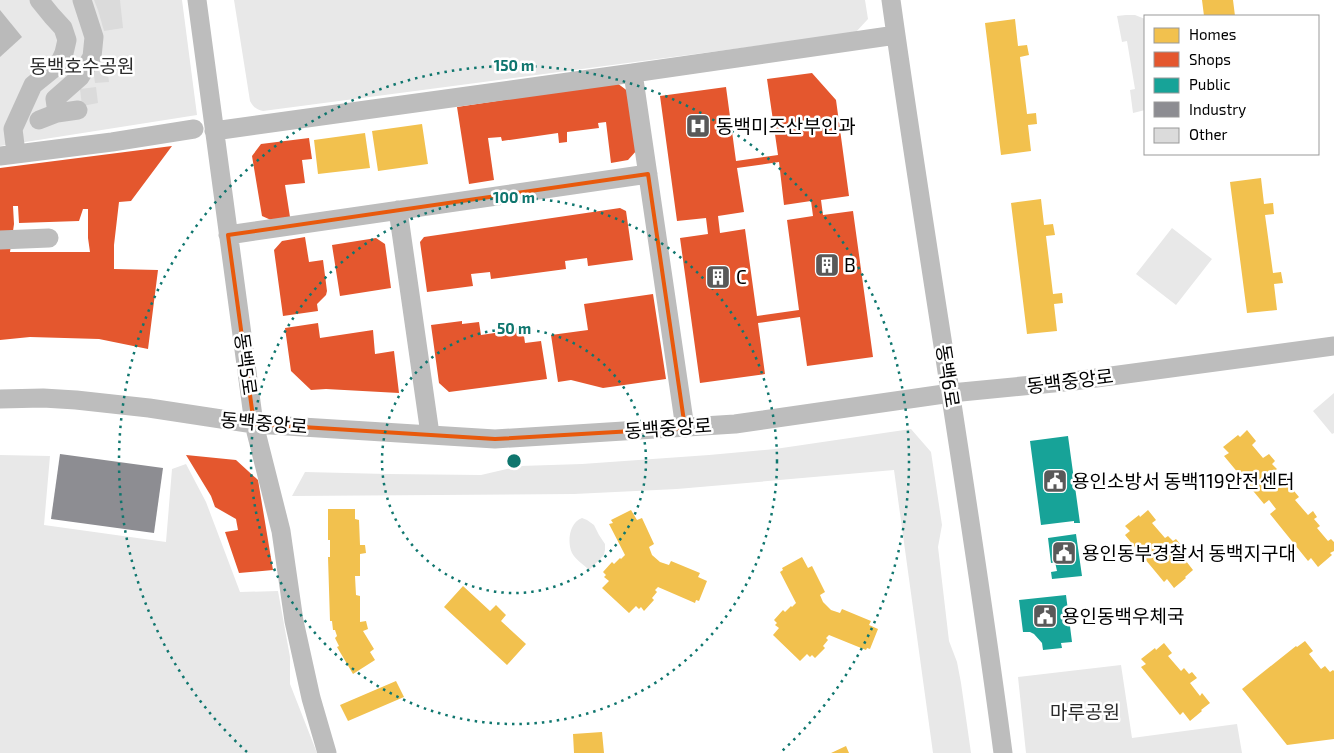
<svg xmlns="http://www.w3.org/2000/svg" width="1334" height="753" viewBox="0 0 1334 753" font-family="'Exo 2','Noto Sans KR',sans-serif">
<rect width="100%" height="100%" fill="#fff"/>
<!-- green -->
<path fill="#e8e8e8" d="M0,0H182L197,115L0,146Z
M234,0H865L868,19L855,33L263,111C256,109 253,107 250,101Z
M1126,15H1135L1145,19V110L1133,113L1130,90L1135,89L1127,41L1122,42L1117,16Z
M1172,228L1212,259L1176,305L1136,274Z
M1334,393V433L1332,434L1313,411Z
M911,429L931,452L942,525L938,547L949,641L957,662L961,683L971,753H933L894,470L677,489L574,494L292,496L305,472L387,474L481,475L520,466L582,464L709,455L775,449Z
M0,455L50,456L44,525L166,542L172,469L186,464L206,502L240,592L278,591L290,657V684L317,753H0Z
M582,518L587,520L594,525L599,535L605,544V550L604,555L589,570C584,565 575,559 572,553C567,542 569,523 582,518Z
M1121,665L1132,738L1237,724L1242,753H1026L1018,677Z"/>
<!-- water -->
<path fill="#bababa" d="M0,10L22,37L0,57Z"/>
<!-- homes -->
<path fill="#f2c14e" d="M1202,0H1233L1235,16H1204Z
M1015,19L1018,46L1027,45L1029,55L1020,57L1027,114L1036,113L1037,124L1028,125L1031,151L1001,155L985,23Z
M422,124L428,164L378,171L372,131Z
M365,133L370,168L318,174L314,140Z
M1261,178L1264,204L1273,203L1274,214L1265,215L1273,273L1281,272L1283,283L1274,284L1277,310L1247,313L1230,182Z
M1041,199L1044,225L1053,224L1055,235L1046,236L1053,294L1062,293L1063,303L1054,304L1057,331L1027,334L1011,203Z
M1247,430L1256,441L1252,445L1263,458L1269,454L1275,461L1272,464L1277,469L1273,472L1282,482L1285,480L1299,497L1295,500L1308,515L1313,511L1317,517L1314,519L1320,526L1317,528L1328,541L1331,539L1334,542V551L1330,553L1332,555L1318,567L1311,558L1308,561L1270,514L1276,509L1269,500L1264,504L1224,456L1229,453L1223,447L1238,435L1240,437Z
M328,509H355V519L359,520L360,545H365L366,553L360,554V576H355L356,595L360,596V622L366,621L368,629L363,631L374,649L370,652L375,660L353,674L337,647L339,646L335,638L337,636L335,630H333L332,621H330L328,557H330V540H328Z
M631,510L637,520L642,518L654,544L649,547L652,555L660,562L669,565L671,561L700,573L698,577L707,581L699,601L696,600L695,603L658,587L655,590L657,592L652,598L654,600L644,611L641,607L639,609L636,606L629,613L602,588L609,581L604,577L606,575L603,572L612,562L614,564L620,558L621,559L625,555L609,524L613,523L611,520Z
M1148,510L1156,520L1152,523L1165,538L1168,536L1173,541L1176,539L1181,545L1174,550L1184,563L1186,561L1193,570L1185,577L1186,578L1174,588L1167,579L1164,582L1125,535L1130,531L1125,526L1139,515L1140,517Z
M802,557L808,568L812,566L825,592L820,595L823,602L831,610L840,613L842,609L871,621L869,625L878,629L870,649L867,648L866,650L829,635L826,638L828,640L823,646L825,648L815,658L812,655L810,657L807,654L800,661L773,635L779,628L775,625L777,623L774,620L783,610L785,612L791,606L792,607L796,603L780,572L783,570L782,568Z
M463,586L490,611L496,605L506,615L501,621L526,644L507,665L444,607Z
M1305,641L1313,651L1309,654L1321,669L1325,666L1330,672L1333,670L1334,671V739L1287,745L1242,689L1296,646L1297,647Z
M1164,643L1172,653L1168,656L1181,671L1184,668L1189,674L1192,672L1197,678L1190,683L1200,696L1202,693L1210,703L1201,710L1202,711L1190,721L1183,712L1180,715L1141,667L1146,664L1141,659L1155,648L1156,650Z
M396,681L404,697L348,721L340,705Z
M602,732L604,753H574L573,734Z
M846,746L849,753H831Z"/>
<!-- shops -->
<path fill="#e4572e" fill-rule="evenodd" d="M812,73L836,100L849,196L821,200L823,215L853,211L873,357L807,366L800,317L758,323L765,374L700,383L680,238L708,234L706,218L677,221L660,96L726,87L736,161L778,155L767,79ZM779,162L784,205L811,201L813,216L787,220L799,310L757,316L745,229L720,233L718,216L744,212L737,168Z
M617,83L629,92L637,150L628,160L611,163L606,122L598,123L599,128L567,132V142L559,143L558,133L502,141L501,137L488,138L494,180L469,184L457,107Z
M309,138L312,159L302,160L305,183L285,185L290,217L271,220L262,216L252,156L261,144Z
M172,146L131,201L119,202L114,245V269L158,270L148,349L99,339L30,337L0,340V168ZM13,206H18L19,223L79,221L83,209H88V238L90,252H10L14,224Z
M620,208L626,211L633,260L588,266L587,258L565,261L566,269L491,279L490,272L471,274L473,286L427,292L420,242L424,237Z
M305,237L309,262L323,260L327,291L326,295L317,304L318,311L283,316L274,250L282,241Z
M376,238L385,244L391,288L340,296L332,245Z
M653,294L666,379L603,388L571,380L558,382L551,335L588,330L584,304Z
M462,321V324L479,322L481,335L523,329L525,343L541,341L547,379L449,392L439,383L431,325Z
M318,323L320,338L373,330L375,354L394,351L399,393L326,389L311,390L291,371L285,328Z
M186,455L236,460L258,480L273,570L239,573L225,532L238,530L236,519L215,507L211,496Z"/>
<!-- public -->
<path fill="#17a398" d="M1068,436L1080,523H1074V521L1041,525L1030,441Z
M1076,534L1082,576L1052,579L1051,572L1057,571L1055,562L1051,563L1048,538Z
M1066,595L1072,642L1061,643L1062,648L1043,650L1042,643L1034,634L1030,632H1023L1019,600Z"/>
<!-- industry -->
<path fill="#8d8d92" d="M60,454L163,468L154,533L51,519Z"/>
<!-- building -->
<path fill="#dbdbdb" d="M94,0H120L123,28L104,31L98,10Z
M107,66L109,82L95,83L93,68Z
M96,87L98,103L82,106L80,89Z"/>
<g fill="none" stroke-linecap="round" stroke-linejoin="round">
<!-- minor -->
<path stroke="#bdbdbd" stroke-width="19" d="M197,0L254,424L281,531L294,621L311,698L327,753
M891,0C926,251 970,501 1003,753
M633,73L685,428
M57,113L55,99L80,77L92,57L94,37L82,0
M39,120L57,113L78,110
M214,131L633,73L896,35
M16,153L13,129L33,85L59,64L64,53L67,40L63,28L52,16L39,0
M0,156L112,142L194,129
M398,210L430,434
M228,235L648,174
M0,240L49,238
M0,399L43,398L76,400L149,408L254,424L495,439L735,424L951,393L1074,381L1334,346"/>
</g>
<!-- marked area -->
<path fill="none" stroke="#e8590c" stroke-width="4" stroke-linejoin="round" d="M648,174L685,428L495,439L254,424L228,235Z"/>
<!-- distance rings -->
<g fill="none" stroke="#0f766e" stroke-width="2.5" stroke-dasharray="2.5 5">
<circle cx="514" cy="461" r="132"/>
<circle cx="514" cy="461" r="263"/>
<path d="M247 752A395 395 0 1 1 781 752"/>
</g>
<!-- icons -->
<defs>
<symbol id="hospital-square" viewBox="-11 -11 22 22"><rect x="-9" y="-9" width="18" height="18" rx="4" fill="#595959" stroke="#fff"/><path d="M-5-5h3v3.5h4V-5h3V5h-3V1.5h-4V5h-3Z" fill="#fff"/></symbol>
<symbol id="building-square" viewBox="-11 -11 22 22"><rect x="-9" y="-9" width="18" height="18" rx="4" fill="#595959" stroke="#fff"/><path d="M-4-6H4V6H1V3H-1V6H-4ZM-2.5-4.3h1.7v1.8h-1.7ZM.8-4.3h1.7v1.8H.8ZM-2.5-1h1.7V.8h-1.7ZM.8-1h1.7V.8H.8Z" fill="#fff"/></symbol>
<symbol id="civic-square" viewBox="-11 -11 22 22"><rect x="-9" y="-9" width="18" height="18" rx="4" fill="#595959" stroke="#fff"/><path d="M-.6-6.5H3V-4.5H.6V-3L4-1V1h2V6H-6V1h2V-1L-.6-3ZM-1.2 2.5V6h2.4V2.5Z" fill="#fff"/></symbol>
</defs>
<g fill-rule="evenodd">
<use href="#hospital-square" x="684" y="112" width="28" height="28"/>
<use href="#building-square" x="813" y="251" width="28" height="28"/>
<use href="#building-square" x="704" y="263" width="28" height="28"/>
<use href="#civic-square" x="1041" y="467" width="28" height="28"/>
<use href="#civic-square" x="1050" y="539" width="28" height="28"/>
<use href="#civic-square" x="1031" y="602" width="28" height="28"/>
</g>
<g text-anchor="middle" stroke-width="5" stroke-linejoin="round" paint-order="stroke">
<!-- park labels -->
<g font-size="19" fill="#2c2c2c" stroke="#fff">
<text x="82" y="73">동백호수공원</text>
<text x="1085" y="719">마루공원</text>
</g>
<!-- poi labels -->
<g font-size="19" fill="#000" stroke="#fff" text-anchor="start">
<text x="716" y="133">동백미즈산부인과</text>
<text x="844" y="272">B</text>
<text x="736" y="284">C</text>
<text x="1072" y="488">용인소방서 동백119안전센터</text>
<text x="1082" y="560">용인동부경찰서 동백지구대</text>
<text x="1062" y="623">용인동백우체국</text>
</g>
<!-- street labels -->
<g font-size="19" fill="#000" stroke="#fff">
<text transform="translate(246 364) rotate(82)" y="7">동백5로</text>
<text transform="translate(948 376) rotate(81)" y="7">동백6로</text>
<text transform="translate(1070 381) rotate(-7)" y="7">동백중앙로</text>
<text transform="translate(264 423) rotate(5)" y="7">동백중앙로</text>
<text transform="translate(668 428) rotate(-4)" y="7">동백중앙로</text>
</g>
</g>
<circle cx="514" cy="461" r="8" fill="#0f766e" stroke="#fff" stroke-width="2.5"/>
<g font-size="15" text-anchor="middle" font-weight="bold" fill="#0f766e" stroke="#fff" stroke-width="5" stroke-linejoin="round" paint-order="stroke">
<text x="514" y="71">150 m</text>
<text x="514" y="203">100 m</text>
<text x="514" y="334">50 m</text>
</g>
<!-- legend -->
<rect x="1144" y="15" width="175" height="140" fill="#ffffff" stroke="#999999"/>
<rect x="1154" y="28" width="25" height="15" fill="#f2c14e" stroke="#999999"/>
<text x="1189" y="40" font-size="15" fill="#000000">Homes</text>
<rect x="1154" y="52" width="25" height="15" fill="#e4572e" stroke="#999999"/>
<text x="1189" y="65" font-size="15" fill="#000000">Shops</text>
<rect x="1154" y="78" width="25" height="15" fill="#17a398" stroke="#999999"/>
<text x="1189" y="90" font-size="15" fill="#000000">Public</text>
<rect x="1154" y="102" width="25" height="15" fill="#8d8d92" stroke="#999999"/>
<text x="1189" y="115" font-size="15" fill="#000000">Industry</text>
<rect x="1154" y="128" width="25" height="15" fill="#dbdbdb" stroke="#999999"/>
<text x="1189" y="140" font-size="15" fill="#000000">Other</text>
</svg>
